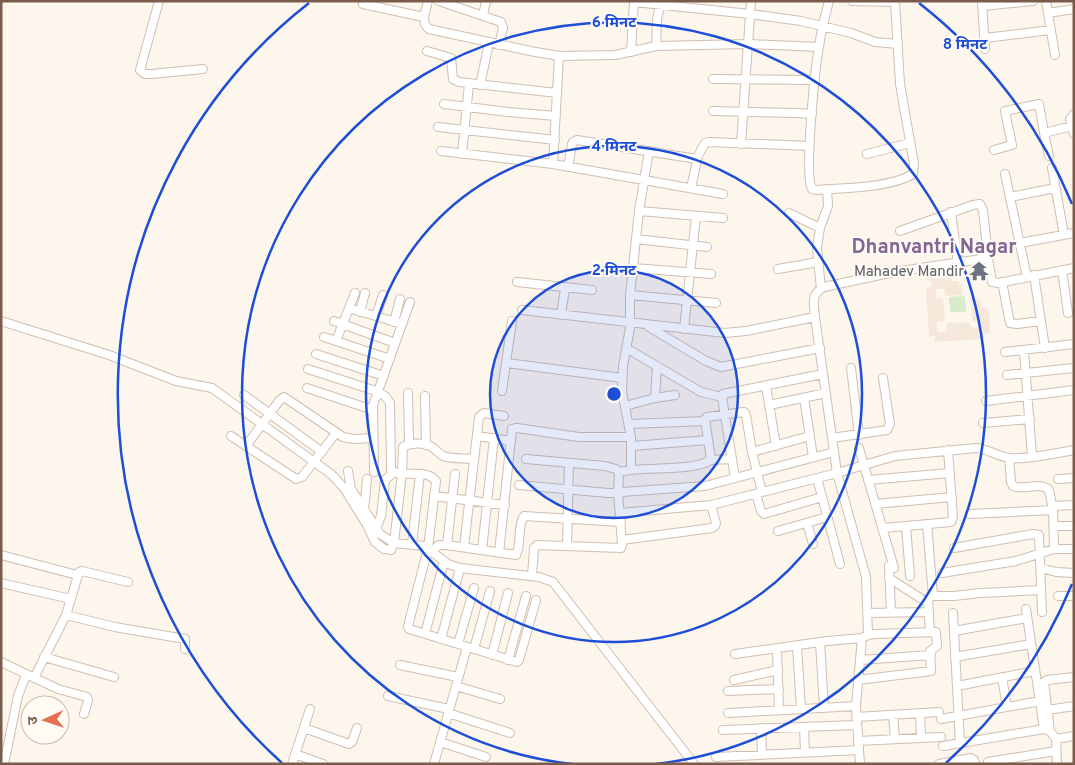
<svg xmlns="http://www.w3.org/2000/svg" width="1075" height="765" viewBox="0 0 1075 765" font-family="Overpass,'Noto Sans Devanagari',sans-serif">
<rect width="100%" height="100%" fill="#fdf6ec"/>
<!-- residential -->
<path fill="#f5e8da" d="M952,278V281H959V284H961L963,295L945,296L944,289H936V297L943,299L945,321L937,322V330L940,333L947,331V323L969,322L970,326H972L973,328H980V321H972L971,298H977L979,301H981V307L989,309L990,333L984,334V339L934,342L935,336L933,335L929,337L926,287H932L930,279Z"/>
<!-- green -->
<path fill="#d8ecc9" d="M963,296L965,297L966,312H950L949,297Z"/>
<g fill="none" stroke-linecap="round" stroke-linejoin="round">
<defs>
<path id="minor" d="M159,1L140,70L145,74H152L203,69
M428,1C426,10 420,23 429,29L530,51L559,56L615,55L656,46L749,44L819,47
M439,1L501,22L503,28L499,45
M829,1C825,16 821,31 819,47C815,68 804,175 812,189L816,190C843,188 891,188 913,174L914,164L900,84L895,1
M852,1L895,2
M982,1L985,49
M1046,1L1055,55
M634,2L750,14L801,21L851,33L875,42L898,44
M363,4L424,17
M982,6L1033,1
M1048,13L1074,9
M483,15L486,1
M985,38L1051,30
M656,46L657,20L660,4
M427,51L451,58L453,79L459,82L557,93
M631,52L634,1
M713,79L815,80
M480,85L489,43
M444,104L508,112L556,116
M713,111L796,113L812,114
M1074,114L1070,119L1074,134
M438,127L555,140
M1044,133L1049,156
M741,144L751,1
M994,150L1012,145L1005,111L1039,104L1044,133L1072,126
M441,151L553,164L723,194
M462,154L469,84
M867,154L910,143
M553,164L559,56
M568,167L572,144L573,142L577,140L697,159
M1052,168L1064,235
M1005,174L1027,277
M691,188L698,156L705,143L709,142L809,146
M1010,197L1055,188
M639,211L723,218
M951,212L958,263
M789,213L820,228
M900,231L973,205L980,204L983,210L988,258L992,282L999,283L1074,268
M636,239L707,247
M1020,243L1074,233
M633,268L711,274
M778,269L818,262
M1062,270L1068,313
M1034,275L1045,348
M517,282L592,290
M1002,282L1010,323L1017,324L1041,321
M821,289L817,248L820,228L828,206L827,189
M630,295L716,303
M349,308L402,324
M522,310L725,333L746,331L815,317
M360,312L365,293
M561,315L565,289
M376,316L383,295
M1,321L109,355L176,381L212,388L331,474L344,488L367,525L375,542L384,549L391,550L394,543L402,473L403,447C410,443 423,442 430,446C435,448 438,453 443,456C451,459 465,458 474,459
M334,321L395,343
M394,322L400,299
M649,327L706,361L721,367L820,348
M684,329L696,216
M324,337L390,359
M336,341L355,293
M626,348L701,392L722,397
M1024,351L1032,456
M1005,352L1074,344
M316,354L384,376
M507,363L622,378
M851,368L859,435
M308,369L379,392L386,397L390,403L391,470C400,479 426,467 436,481L428,548L408,626L409,629L517,662L519,660L536,600
M1007,375L1074,368
M766,386L776,446
M307,388L373,410
M502,391L512,321
M408,393L409,444
M244,395L322,452
M425,396L426,445
M655,398L657,366
M804,398L813,457
M986,401L1074,390
M769,405L826,393
M625,406L655,398L675,395
M983,423L1030,419
M630,424L705,421
M231,436L296,479L302,477L336,433
M477,436L511,441
M832,438L887,430L890,424L883,378
M246,446L279,401L284,397L343,437L354,439L373,438
M632,446L708,440
M859,448L894,568
M752,452L810,436
M1009,458L1011,482L1013,486C1024,491 1040,481 1049,490L1053,510L1054,549
M526,459L605,466L616,469L619,472
M732,459L711,460L705,419L707,417L744,412L746,415L752,452L762,492
M631,470V437L622,392L623,366L630,328V295L639,211L649,151
M348,471L351,489L380,534L394,543L424,546L448,564L460,568L539,577L553,582L694,764
M374,472L373,405L410,302
M735,478L722,397L723,394L823,374
M817,478L840,564
M1058,479L1074,478
M868,480L950,473
M519,485L608,493L705,486L834,452
M756,494L761,511L764,514L822,497
M434,496L505,505
M875,504L952,497
M1052,506L1074,505
M364,510L367,479
M620,513L711,505L837,473L895,456L976,448C989,449 998,457 1010,458C1028,460 1056,453 1074,450
M970,514L1053,510
M807,523L813,544
M927,524L933,596
M906,526L910,576
M1054,526H1074
M883,528L951,522L953,517L948,450
M376,529L381,516L385,480L393,473
M778,531L827,517
M622,540L712,528L715,526L716,523L711,505
M412,544L420,474
M447,545L455,474
M567,546L569,463
M464,547L479,417L484,413L504,416
M954,548L1033,534L1039,535L1042,612
M482,550L494,438
M432,551L439,545H447L516,555C522,544 517,526 524,516L621,522
M499,553L512,429L517,428L579,437H631
M1,555L77,575
M889,566L891,612
M1041,568L1056,572L1074,573
M942,573L1016,561L1054,549H1074
M532,576L534,548L537,545L621,548L622,544L618,493L619,472C642,466 692,472 711,460
M889,578L928,603
M1,583L71,599
M1058,596H1074
M1026,609L1044,729
M868,613L929,612
M953,613L960,743
M66,615L115,627L185,639V649
M954,631L1027,618
M930,632L928,600L931,596H954L980,593L1041,590
M425,634L444,561
M868,635L866,577L837,473L815,317C814,304 810,294 824,287L894,272L988,258
M441,639L460,568
M820,642L824,708
M458,644L474,588
M797,646L801,709
M474,649L490,591
M777,649L779,710
M735,654L827,641L862,638
M492,655L508,593
M44,657L114,677
M955,657L1031,644
M508,660L526,596
M860,660L931,655
M1,662L58,689L87,697L88,701L84,714
M400,665L458,677
M1002,677L1007,707
M34,678L66,615L79,572L82,571L128,582
M734,680L778,670
M858,680L931,671L930,651L937,646L936,632L874,634L868,635L862,638L856,706L860,764
M456,686L500,699
M957,686L1035,671
M728,691L779,689
M388,696L449,709
M1047,710L1074,706
M448,713L510,733
M728,713L856,706
M920,713L921,738
M893,715L895,739
M856,717L939,712
M941,719L1040,701
M804,727L805,752
M304,728L349,744L352,742L357,728
M761,728L762,754
M723,730L856,725
M1050,731L1044,682L1047,680L1074,677
M1056,739L1074,736
M858,741L941,737
M440,742L486,757
M943,746L1044,729L1050,731L1056,739L1057,764
M295,754L323,764
M716,757L859,750
M988,762L1056,751
M4,764L18,696L26,675
M292,764L310,709
M434,764L467,647
M939,764L971,758L974,760L975,764"/>
</defs>
<!-- minor casing -->
<use href="#minor" stroke="#d1beb0" stroke-width="10"/>
<!-- minor -->
<use href="#minor" stroke="#fff" stroke-width="8"/>
</g>
<!-- distance rings -->
<circle cx="614" cy="394" r="124" fill="#1d4ed8" fill-opacity=".12"/>
<g fill="none" stroke="#1d4ed8" stroke-width="2.5">
<circle cx="614" cy="394" r="124"/>
<circle cx="614" cy="394" r="248"/>
<path d="M572 764A372 372 0 1 1 656 764"/>
<path d="M1072 584A496 496 0 0 1 946 763M282 763A496 496 0 0 1 309 3M919 3A496 496 0 0 1 1072 204"/>
</g>
<!-- icons -->
<defs>
<symbol id="temple-bare" viewBox="-9 -9 18 18"><path d="M0-6L5-2H3V0L6.5 2.5H4V6H1.5V3h-3V6H-4V2.5H-6.5L-3 0V-2H-5Z" fill="#6b7280" stroke="#fffaf3" stroke-width="2.5" paint-order="stroke"/></symbol>
</defs>
<g fill-rule="evenodd">
<use href="#temple-bare" x="965" y="257" width="28" height="28"/>
</g>
<g text-anchor="middle" stroke-width="4" stroke-linejoin="round" paint-order="stroke">
<!-- worship labels -->
<g font-size="15" fill="#5b616d" stroke="#fffaf3" text-anchor="end">
<text x="964" y="276">Mahadev Mandir</text>
</g>
<!-- district labels -->
<g font-size="20" font-weight="bold" fill="#846695" stroke="#fffaf3">
<text x="934" y="253">Dhanvantri Nagar</text>
</g>
</g>
<circle cx="614" cy="394" r="8" fill="#1d4ed8" stroke="#fffaf3" stroke-width="2.5"/>
<g font-size="15" text-anchor="middle" font-weight="bold" fill="#1d4ed8" stroke="#fffaf3" stroke-width="4" stroke-linejoin="round" paint-order="stroke">
<text x="614" y="27">6 मिनट</text>
<text x="965" y="49">8 मिनट</text>
<text x="614" y="151">4 मिनट</text>
<text x="614" y="275">2 मिनट</text>
</g>
<!-- border -->
<rect width="1075" height="765" fill="none" stroke="#7a5c4d" stroke-width="5"/>
<!-- north arrow -->
<g transform="translate(45 720) rotate(267)"><circle r="24" fill="#fffaf3" stroke="#cabbb1"/>
<path d="M0-4L9 19L0 12L-9 19Z" fill="#e76f51"/>
<text y="-8" font-size="14" font-weight="bold" text-anchor="middle" fill="#7a5c4d">उ</text>
</g>
</svg>
